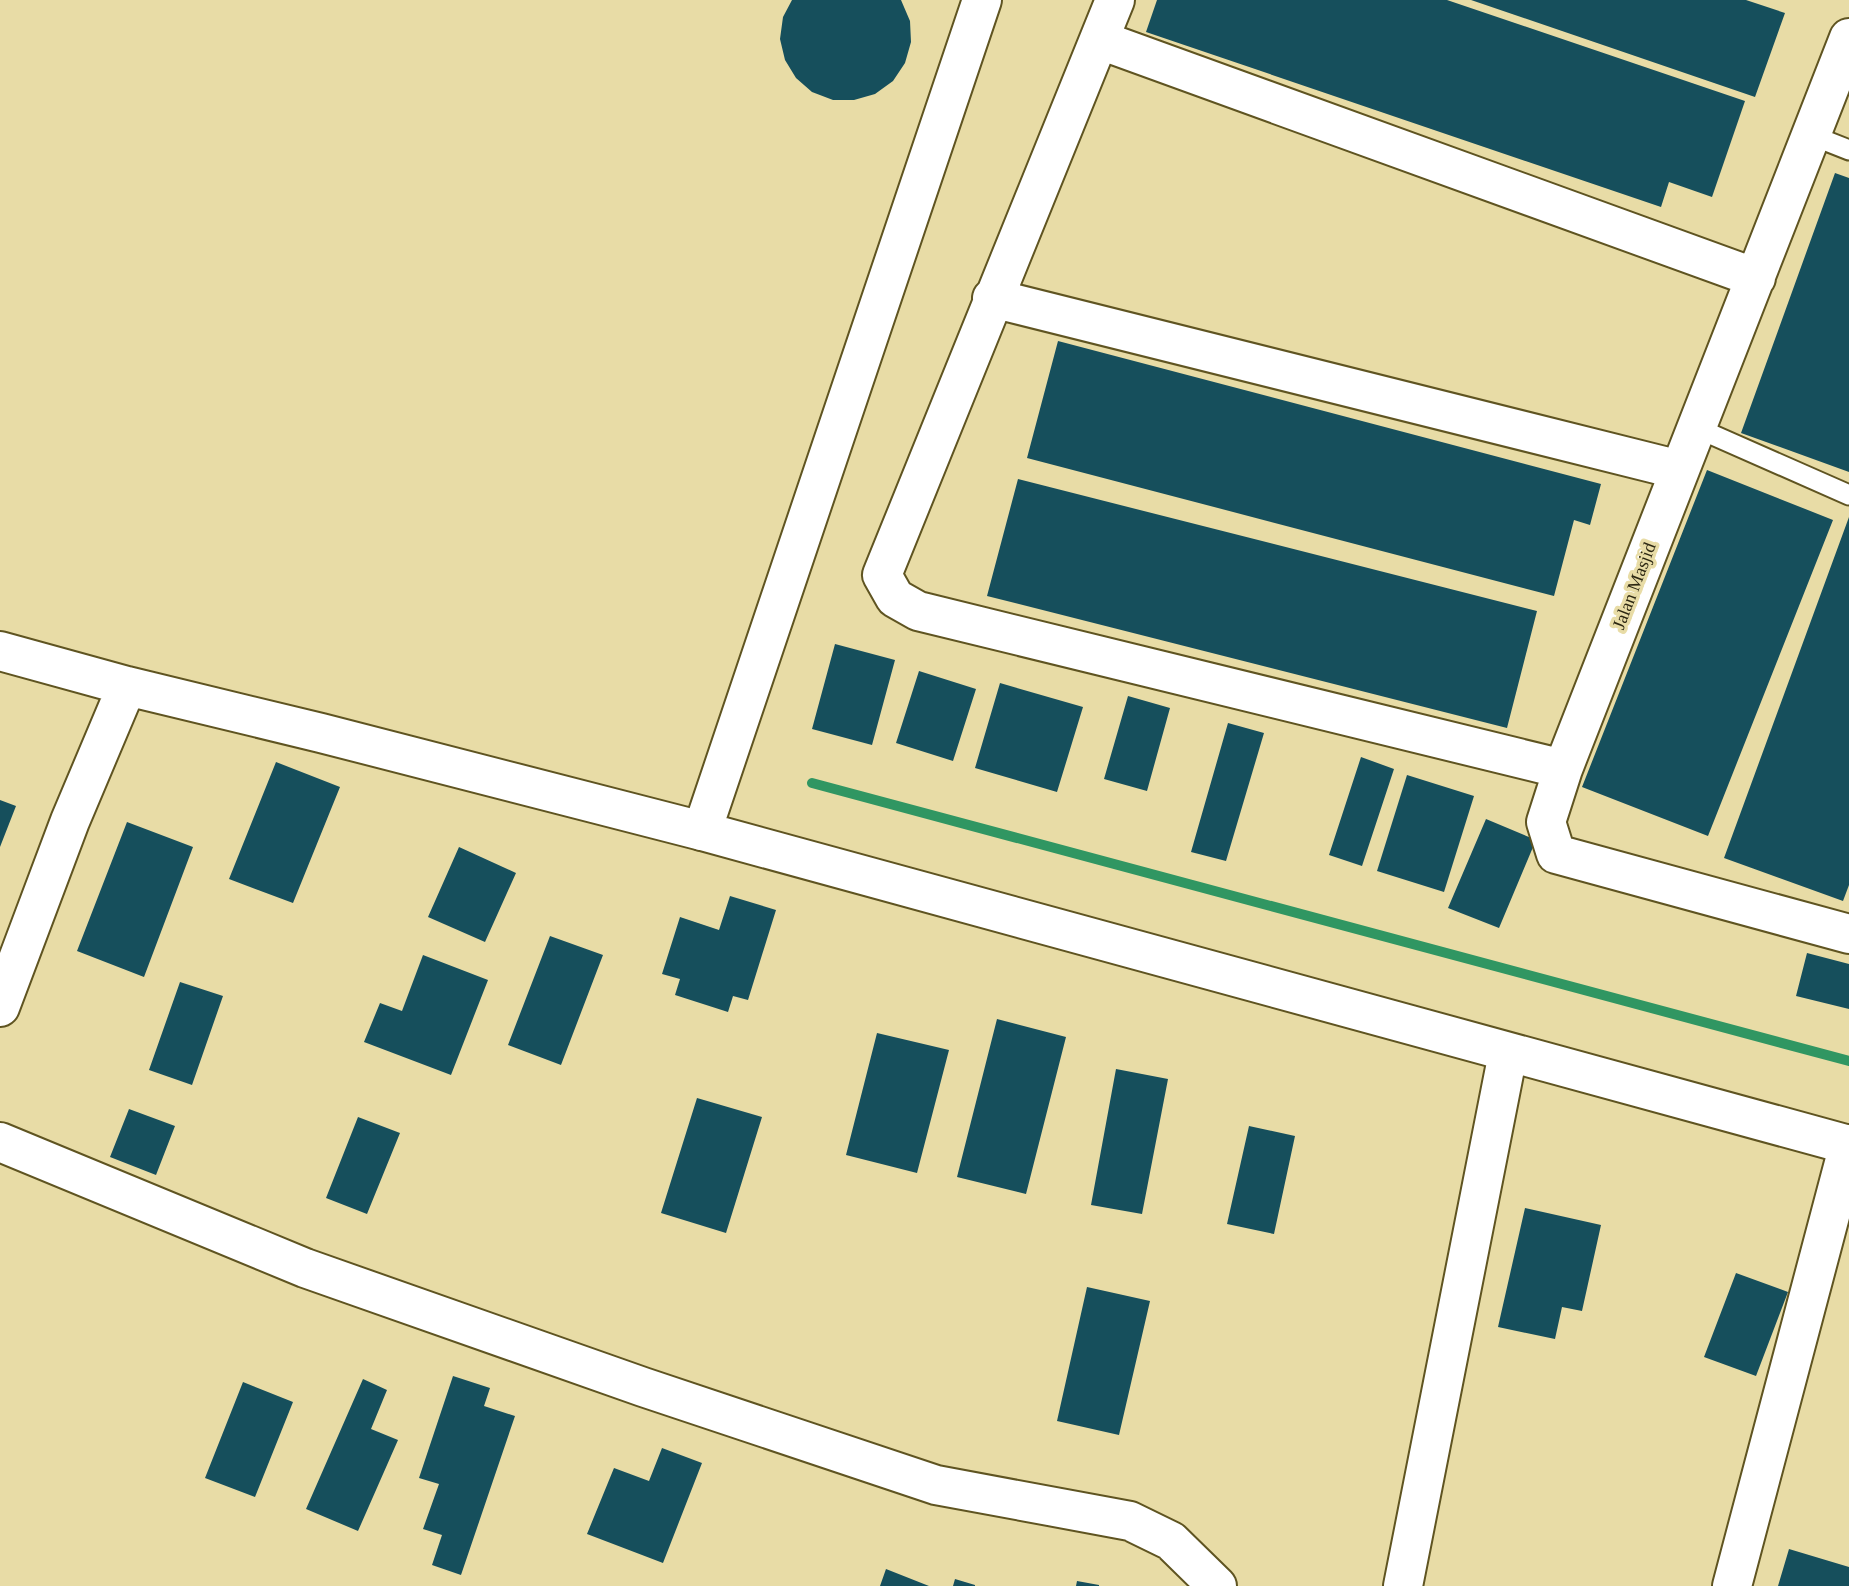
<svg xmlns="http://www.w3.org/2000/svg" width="1849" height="1586" viewBox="0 0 1849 1586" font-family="'Times New Roman',serif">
<rect width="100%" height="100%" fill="#e8dca6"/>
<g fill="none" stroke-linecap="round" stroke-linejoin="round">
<!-- stream -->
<path stroke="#309662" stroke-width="10" d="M812,783L1849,1061"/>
</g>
<!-- building -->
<path fill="#164f5c" d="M792,0H901L910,21L911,42L905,63L893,81L875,94L854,100H833L812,92L796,78L785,60L780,39L783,17Z
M1157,0H1447L1745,101L1712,197L1669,182L1661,207L1146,32Z
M1471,0H1746L1785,13L1755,97Z
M1835,173L1849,178V472L1741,433Z
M1058,341L1601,484L1590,525L1574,520L1554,596L1027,458Z
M1707,470L1833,520L1708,836L1582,787Z
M1018,479L1537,611L1507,728L987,596Z
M1849,517V885L1843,901L1724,858Z
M835,644L895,660L872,745L812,729Z
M919,671L976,689L953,761L896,743Z
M1000,683L1083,707L1057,792L975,768Z
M1128,696L1170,708L1147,791L1104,779Z
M1228,723L1264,733L1226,861L1191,852Z
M1361,757L1394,769L1362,866L1329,855Z
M276,762L340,787L293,903L229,879Z
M1407,775L1474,796L1444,892L1377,871Z
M0,800L16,806L0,847Z
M1486,819L1536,840L1499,928L1448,908Z
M127,822L193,847L144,977L77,951Z
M459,847L516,873L485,942L428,917Z
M730,896L776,910L748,1000L733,996L728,1012L675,995L680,979L662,974L680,917L719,930Z
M550,936L603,955L561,1065L508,1045Z
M1807,953L1849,964V1009L1796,996Z
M423,955L488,980L451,1075L364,1042L380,1003L402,1011Z
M180,982L223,996L192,1085L149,1070Z
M997,1019L1066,1037L1026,1194L957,1177Z
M877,1033L949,1050L917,1173L846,1155Z
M1116,1069L1168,1079L1142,1214L1091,1205Z
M697,1098L762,1117L726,1233L661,1213Z
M129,1109L175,1126L156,1175L110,1157Z
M358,1117L400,1133L367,1214L326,1198Z
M1249,1126L1295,1136L1274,1234L1227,1224Z
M1525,1208L1601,1225L1582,1311L1562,1307L1555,1339L1498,1327Z
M1736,1273L1788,1292L1756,1376L1704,1357Z
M1087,1287L1150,1301L1119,1435L1057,1421Z
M453,1376L490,1388L484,1406L515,1416L461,1575L432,1565L442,1535L423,1529L439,1484L419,1478Z
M363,1379L387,1390L371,1429L398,1440L358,1531L306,1509Z
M243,1382L293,1402L255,1497L205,1478Z
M662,1448L702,1463L663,1563L587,1534L614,1468L649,1481Z
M1789,1549L1849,1567V1586H1778Z
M886,1569L929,1586H880Z
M955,1579L975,1585V1586H953Z
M1077,1581L1099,1585V1586H1076Z"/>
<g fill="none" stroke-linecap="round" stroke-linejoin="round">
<defs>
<path id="lane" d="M1811,135L1849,150
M1697,428L1849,495"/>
<path id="street" d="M1115,0L882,575L895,598L918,611L1563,769
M1849,38L1563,769L1546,822L1556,854L1849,934
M1100,40L1756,278
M992,298L1680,470
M0,651L127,686L321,733L702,831
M0,1007L70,821L127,686
M0,1142L305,1268L643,1387L936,1485L1130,1521L1171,1541L1217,1586
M1403,1586L1508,1053
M1732,1586L1849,1144"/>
<path id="secondary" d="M982,0L702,831L1849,1145"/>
</defs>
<!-- lane casing -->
<use href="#lane" stroke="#5f5421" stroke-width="23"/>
<!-- street casing -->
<use href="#street" stroke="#5f5421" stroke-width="42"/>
<!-- secondary casing -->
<use href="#secondary" stroke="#5f5421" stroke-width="42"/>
<!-- lane -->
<use href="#lane" stroke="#fff" stroke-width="19"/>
<!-- street -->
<use href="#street" stroke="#fff" stroke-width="38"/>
<!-- secondary -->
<use href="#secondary" stroke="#fff" stroke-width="38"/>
</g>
<g text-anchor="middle" stroke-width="7" stroke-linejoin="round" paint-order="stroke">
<!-- street labels -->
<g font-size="18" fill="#2c2712" stroke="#e8dca6">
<text transform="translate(1634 586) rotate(-69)" y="6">Jalan Masjid</text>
</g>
</g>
</svg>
